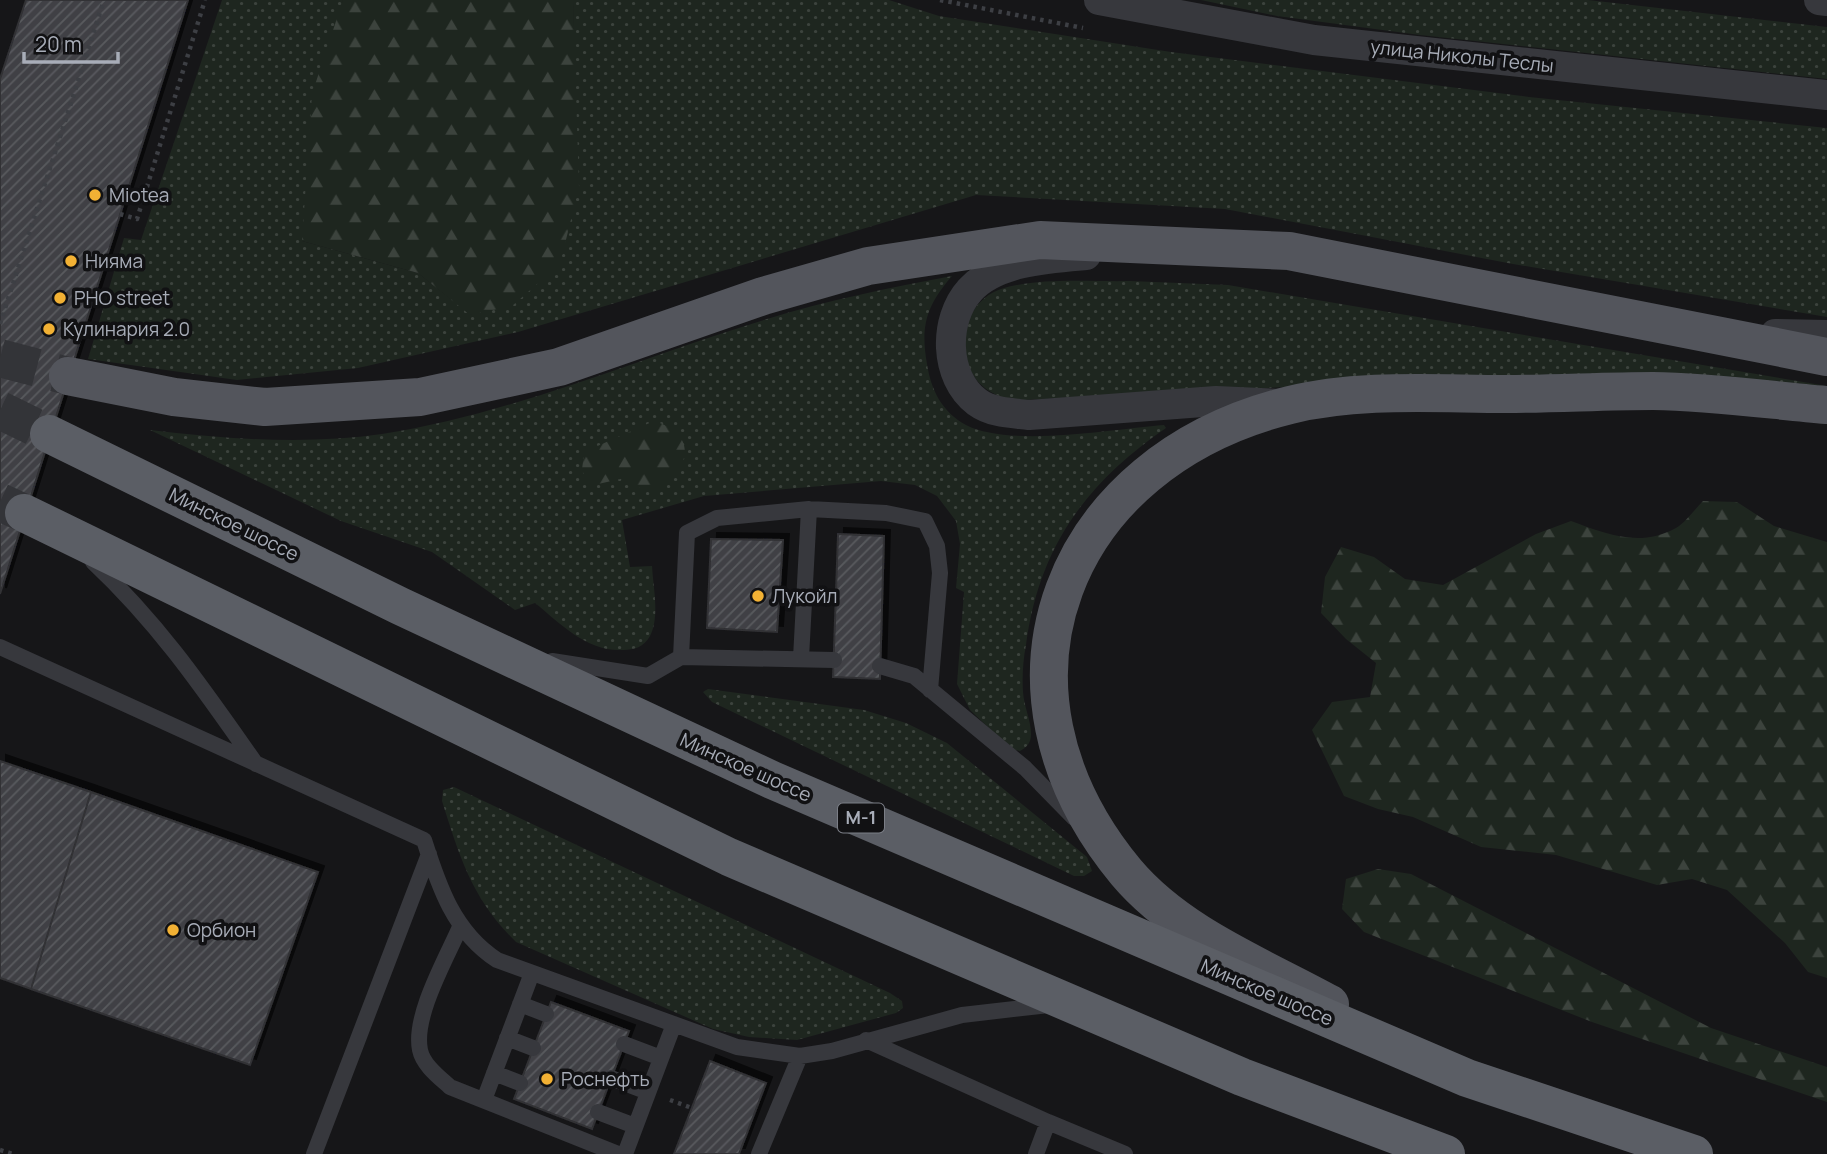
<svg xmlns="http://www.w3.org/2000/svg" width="1827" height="1154" viewBox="0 0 1827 1154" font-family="Manrope,sans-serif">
<defs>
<pattern id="grass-dots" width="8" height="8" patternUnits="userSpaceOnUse" patternTransform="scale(1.75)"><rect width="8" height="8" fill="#1e261f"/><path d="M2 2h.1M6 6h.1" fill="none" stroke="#3c433d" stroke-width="1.8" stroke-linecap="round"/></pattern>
<pattern id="forest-firs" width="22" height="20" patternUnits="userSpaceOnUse" patternTransform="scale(1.75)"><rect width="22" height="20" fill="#1e261f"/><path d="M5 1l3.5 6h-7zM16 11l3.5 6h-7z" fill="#3c433d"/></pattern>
<pattern id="building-hatch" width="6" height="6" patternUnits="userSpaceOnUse" patternTransform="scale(1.75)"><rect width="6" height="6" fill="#404145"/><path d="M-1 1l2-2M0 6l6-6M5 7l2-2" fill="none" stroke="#595a5e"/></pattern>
<filter id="shadow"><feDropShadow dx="6" dy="-6" stdDeviation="0" flood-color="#0009"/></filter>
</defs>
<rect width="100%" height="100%" fill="#161618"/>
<!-- grass -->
<path fill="url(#grass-dots)" d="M222,0H343L302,241L418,273L471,315L574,63L573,0H889L939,16L1171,52L1529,97L1827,128V317L1513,264L1225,209L976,195L518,332L358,368L237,380L88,359L124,238L141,240Z
M1201,0H1588L1827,27V79L1420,35L1277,16Z
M952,276C927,305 920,325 927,364C931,390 942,412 966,425C1011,448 1113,429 1164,425L1166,428C1086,483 1039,547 1026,645C1023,660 1022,677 1023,692C1024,707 1031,720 1031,734C1031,743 1027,747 1020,751L1011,749L970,710L957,684L964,592L956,588L960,544L956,521L937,496L915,485L881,481L704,496L622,520L630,567L652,566C653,587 660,616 650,636C644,647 634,650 623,650C587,652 561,624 535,603L515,610L432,552L341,521L150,430C226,439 306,445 382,434C516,413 638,358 767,319C827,300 890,288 952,276Z
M1130,281L1228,285L1827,386L1729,381L1427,380L1022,400C1011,399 1000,398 991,392C951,369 957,304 1001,289C1038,277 1091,282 1130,281Z
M708,689L864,710L906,723L947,743L1087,857L1092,871L1084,876H1074L712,702L703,692Z
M454,787L890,993L902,1001L903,1008L896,1013L797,1040L749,1037L713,1029L516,942C472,899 460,858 442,801L443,790Z"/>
<!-- forest -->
<path fill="url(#forest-firs)" d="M343,0H573L579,187L560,264L512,306L470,315L418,273L302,241L312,94Z
M654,421C698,435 690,465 661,491L641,489L625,478L589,486L582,470L584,452Z
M1703,501L1737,502L1774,526L1827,542V978L1808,972L1785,943L1727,890L1692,879L1657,885L1556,855L1481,847L1413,817L1378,809L1344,796L1312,730L1332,702L1370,697L1376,663L1346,639L1321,613L1325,577L1341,547L1374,557L1405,579L1443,585L1536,534L1571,521C1606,534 1640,548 1676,528C1686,522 1695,509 1703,501Z
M1378,869L1411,874L1711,1028L1827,1067V1102L1592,1022L1364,932L1342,909L1346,879Z"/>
<!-- building -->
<path fill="url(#building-hatch)" stroke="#303034" stroke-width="2" filter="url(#shadow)" d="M26,0H188L0,594V79Z
M838,534L884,536L880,679L833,677Z
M711,539L783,540L777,632L707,628Z
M0,761L91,792L31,989L0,978Z
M91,792L318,872L250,1065L31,989Z
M551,1002L629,1031L592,1129L514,1099Z
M710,1061L766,1083L739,1154H674Z"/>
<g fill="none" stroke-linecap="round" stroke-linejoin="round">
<!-- primary-tunnel -->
<path stroke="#333438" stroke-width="38" stroke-dasharray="38 19" stroke-linecap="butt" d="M0,358L68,376"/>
<!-- trunk-tunnel -->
<path stroke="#333438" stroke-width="38" stroke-dasharray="38 19" stroke-linecap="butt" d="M0,410L49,434
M0,502L24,513"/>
<!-- path -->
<path stroke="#3d3f44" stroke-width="4.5" stroke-dasharray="3.5 5" stroke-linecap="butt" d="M940,0L1083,28
M120,214L137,219L205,0
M670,1100L692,1108
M0,1150L13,1154"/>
<!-- service -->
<path stroke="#37383d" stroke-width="16" d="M93,562C160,625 204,690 256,764
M0,647L424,840C439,887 454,932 497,960L737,1047L800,1056L832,1051L962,1015L1049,1005
M681,657L687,533L717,518L809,509L886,513L925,521L937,546L940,573L930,690
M801,658L809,509
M552,661L648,676L681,657L834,660
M880,666L914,676L1025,768L1074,818
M460,927C446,959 413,1016 420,1050C423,1065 439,1077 450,1087L618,1154
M520,1004L546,1014
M507,1038L533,1048
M866,1040L1048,1122L1036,1154
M624,1044L661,1058
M494,1073L520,1083
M611,1078L648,1092
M484,1100L532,973
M598,1112L635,1126
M1048,1122L1125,1154
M314,1154L429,854
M625,1154L674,1024
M759,1154L800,1056"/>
<!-- minor -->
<path stroke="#37383d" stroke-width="30" d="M1099,0L1314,40L1827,95
M1819,0L1827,1
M1086,255C1050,258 996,261 970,290C943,320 944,377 977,402C992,413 1012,413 1029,415L1216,401L1282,404
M1775,334L1827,335"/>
<!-- primary -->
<path stroke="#53555c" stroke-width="38" d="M68,376L174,397L265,407L420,397L559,367L763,296L868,266L1040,240L1289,251L1827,357
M1330,1004C1261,966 1178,934 1126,872C971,685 1062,461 1290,405C1359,388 1436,394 1506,394C1555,394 1604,391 1653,391C1711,392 1769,400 1827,405"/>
<!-- trunk -->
<path stroke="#5b5e65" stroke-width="38" d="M49,434L400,606L772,780L1467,1078L1694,1154
M24,513L729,857L1242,1077L1446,1154"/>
<!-- path-bridge -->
<path stroke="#3d3f44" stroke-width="4.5" stroke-dasharray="3.5 5" stroke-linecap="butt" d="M0,324L104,0"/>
</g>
<!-- markers -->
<g fill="#f2b134" stroke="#111113" stroke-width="2.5">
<circle cx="95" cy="195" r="7"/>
<circle cx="71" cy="261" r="7"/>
<circle cx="60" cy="298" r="7"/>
<circle cx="49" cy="329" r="7"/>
<circle cx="758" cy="596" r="7"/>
<circle cx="173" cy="930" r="7"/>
<circle cx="547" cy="1079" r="7"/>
</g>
<g text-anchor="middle" stroke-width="7" stroke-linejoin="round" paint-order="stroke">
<!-- shield labels -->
<rect fill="#111113" stroke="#7b7e86" stroke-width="2" x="838" y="803.5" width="46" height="29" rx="5"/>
<g font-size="18" font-weight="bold" fill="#a8adb8">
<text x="861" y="824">М-1</text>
</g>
<!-- street labels -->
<g font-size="19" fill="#a8adb8" stroke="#111113">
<text transform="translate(1462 56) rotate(6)" y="7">улица Николы Теслы</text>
<text transform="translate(234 524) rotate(26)" y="7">Минское шоссе</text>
<text transform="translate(746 767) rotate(24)" y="7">Минское шоссе</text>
<text transform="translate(1267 992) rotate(23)" y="7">Минское шоссе</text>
</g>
<!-- poi labels -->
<g font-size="19" fill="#a8adb8" stroke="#111113" text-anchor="start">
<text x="109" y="202">Miotea</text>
<text x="85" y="268">Нияма</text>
<text x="74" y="305">PHO street</text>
<text x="63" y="336">Кулинария 2.0</text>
<text x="772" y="603">Лукойл</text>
<text x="187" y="937">Орбион</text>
<text x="561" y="1086">Роснефть</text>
</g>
</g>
<!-- scale -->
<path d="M24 52v10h94v-10" fill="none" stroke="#a8adb8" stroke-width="3.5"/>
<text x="35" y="52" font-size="21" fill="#a8adb8" stroke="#111113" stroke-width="5" paint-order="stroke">20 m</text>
</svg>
